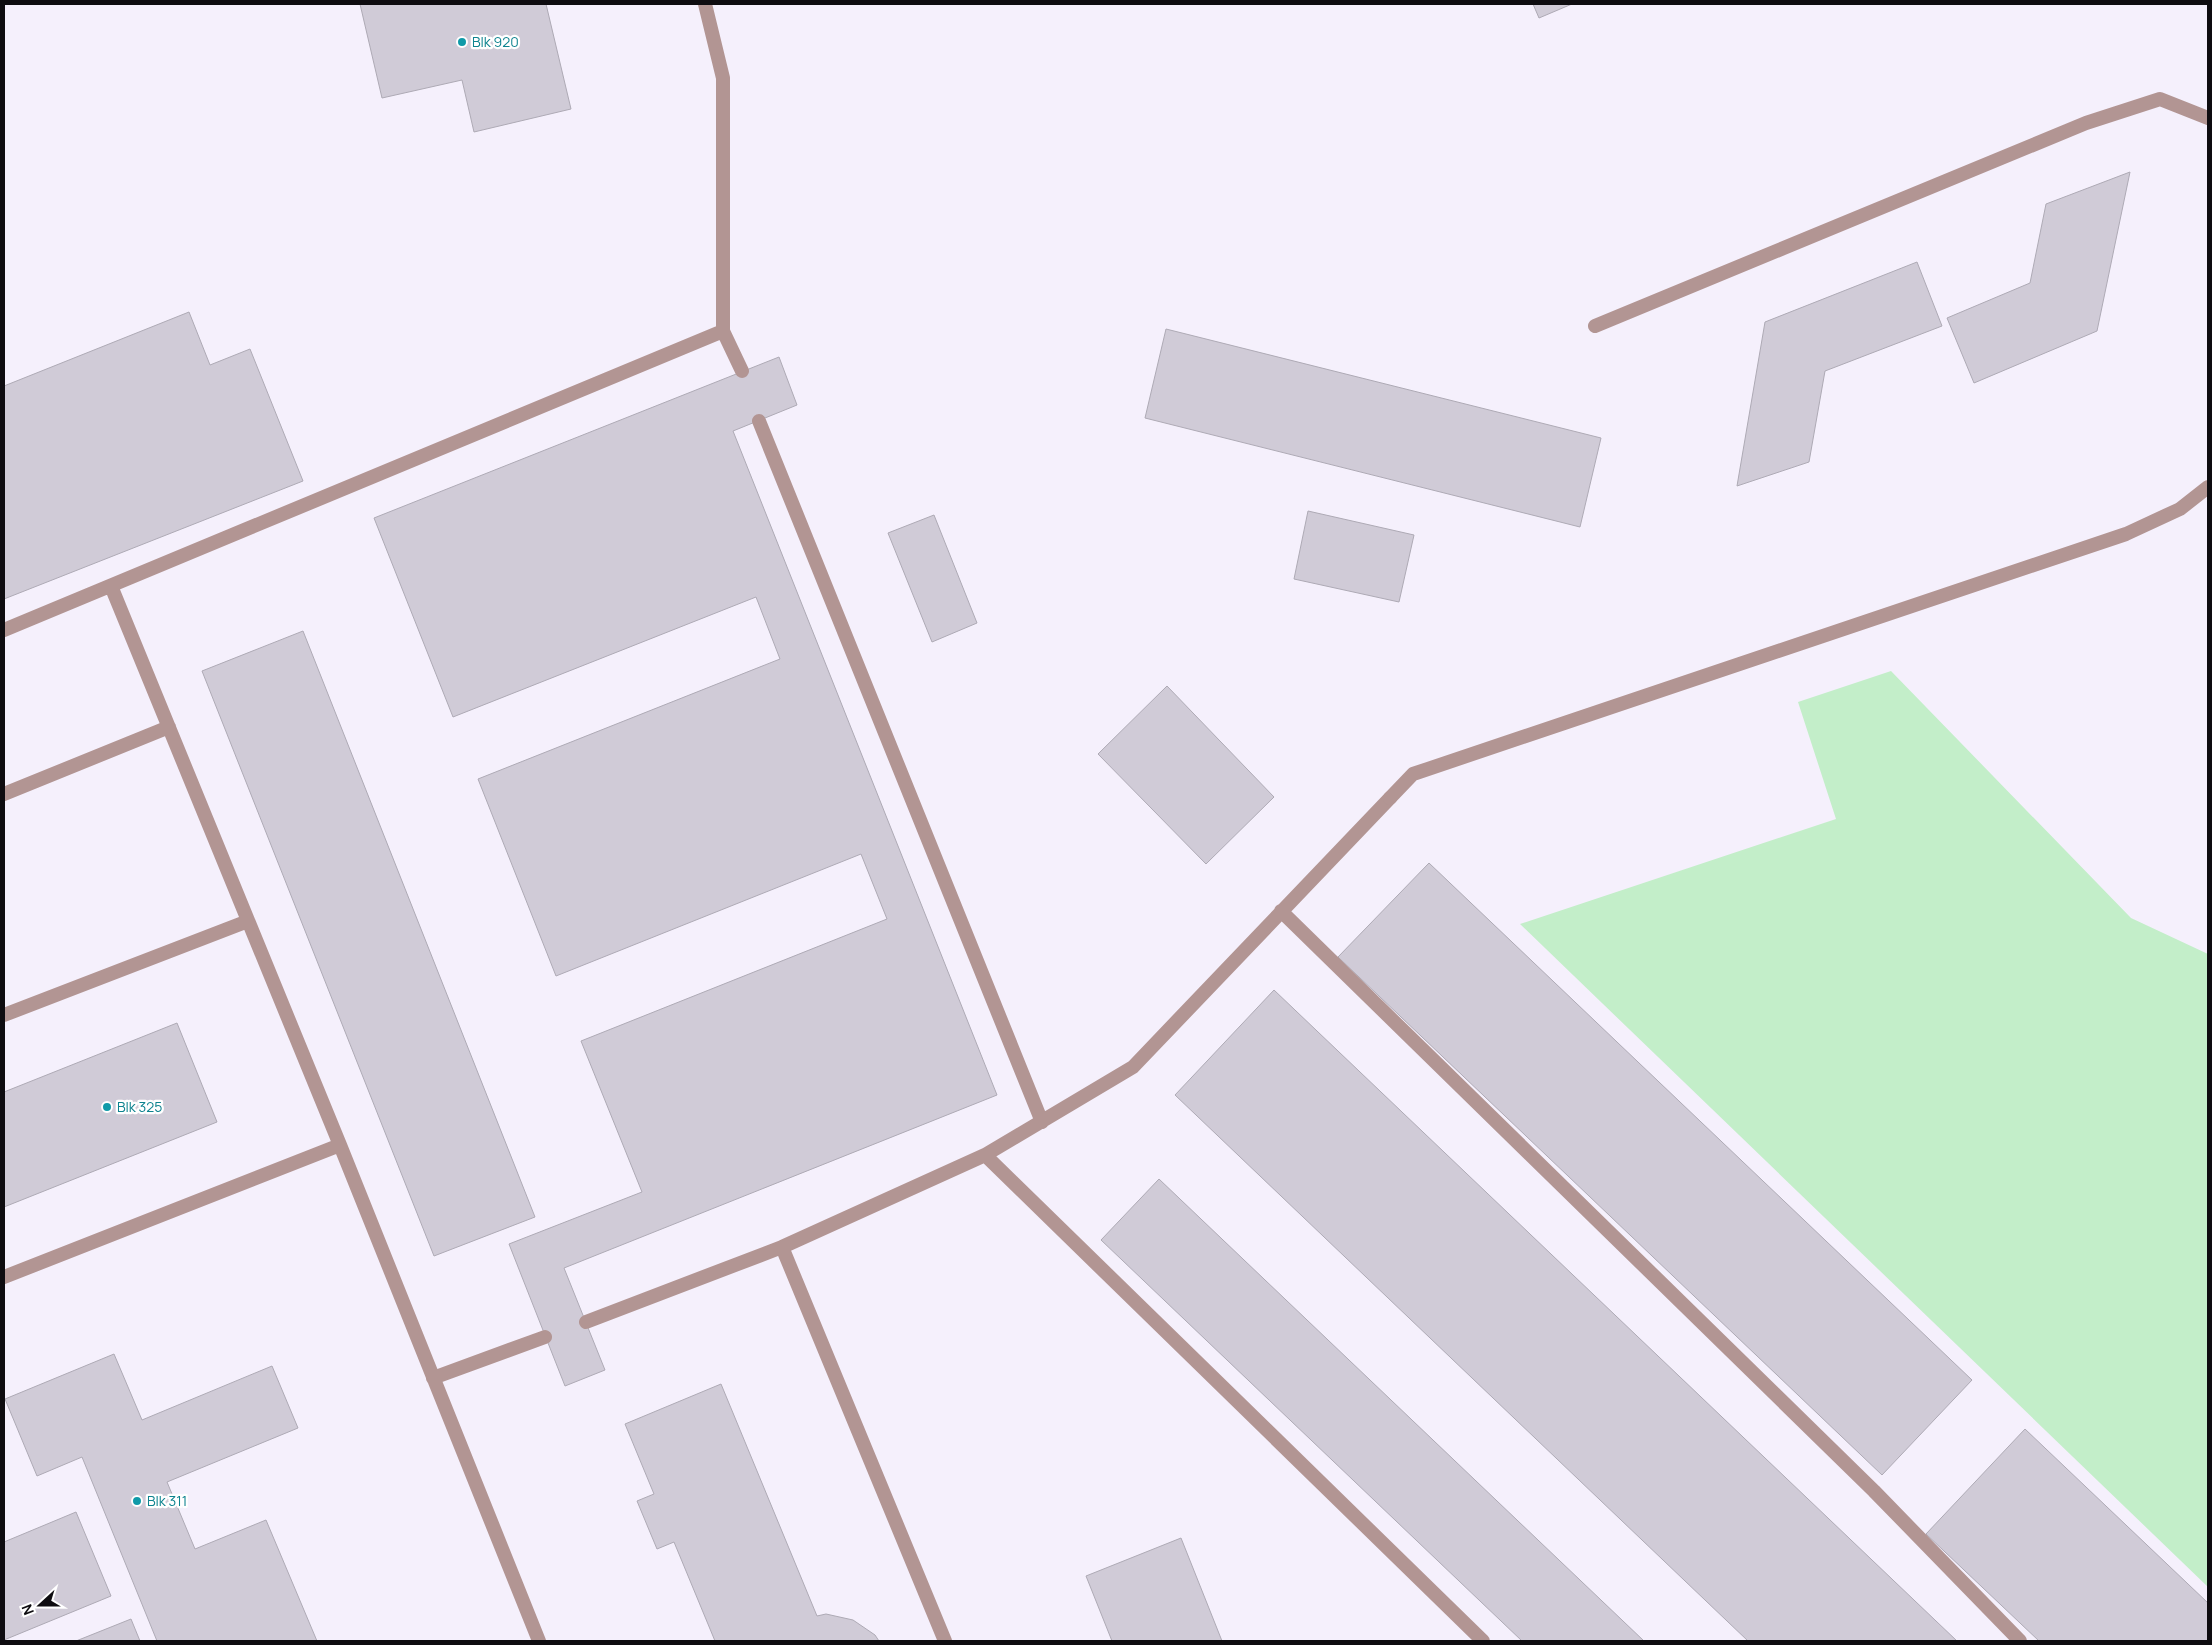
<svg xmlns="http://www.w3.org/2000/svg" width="2212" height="1645" viewBox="0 0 2212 1645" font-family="Manrope,sans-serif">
<rect width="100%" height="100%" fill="#f5f0fc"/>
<!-- green -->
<path fill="#c3eec9" d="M1891,671L2131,918L2208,954V1587L1520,924L1836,819L1798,702Z"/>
<!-- building -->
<path fill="#d0cbd7" stroke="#aeaab5" d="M360,4H546L571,109L474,132L462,80L382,98Z
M1533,4H1572L1539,18Z
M2130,172L2097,331L1974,383L1947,318L2030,283L2046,204Z
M1917,262L1942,326L1825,371L1809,462L1737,486L1765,322Z
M189,312L210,365L250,349L303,481L4,599V386Z
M1166,329L1601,438L1580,527L1145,418Z
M779,357L797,405L733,431L997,1095L564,1268L605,1370L565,1386L509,1244L642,1192L581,1041L887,919L861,854L556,976L478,779L780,659L756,597L453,717L374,518Z
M1308,511L1414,535L1399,602L1294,579Z
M934,515L977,623L932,642L888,533Z
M303,631L535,1217L434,1256L202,671Z
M1167,686L1274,797L1206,864L1098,754Z
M1429,863L1972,1380L1882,1475L1338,957Z
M1274,990L1957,1641H1748L1175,1095Z
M177,1023L217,1122L4,1207V1092Z
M1159,1179L1644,1641H1522L1101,1240Z
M114,1354L142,1420L272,1366L298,1428L167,1482L195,1549L266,1520L317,1641H157L82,1457L37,1476L5,1399Z
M721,1384L817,1616L826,1614L853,1620L875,1635L879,1641H715L674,1542L657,1549L637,1501L654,1494L625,1424Z
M2025,1429L2208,1603V1641H2039L1926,1534Z
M76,1512L111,1596L4,1640V1542Z
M1181,1538L1222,1641H1112L1086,1576Z
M131,1619L140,1641H76Z"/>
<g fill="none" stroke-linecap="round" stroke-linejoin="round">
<!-- service -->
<path stroke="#b29593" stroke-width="14" d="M705,4L723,78V331L742,371
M1595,326L2086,123L2160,99L2208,118
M759,421L1042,1122
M111,586L340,1145L539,1641
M4,630L723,331
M4,794L169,727
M1281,911L1874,1491L2020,1641
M4,1015L248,921
M985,1155L1483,1641
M782,1247L945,1641
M4,1277L340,1145
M586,1322L782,1247L985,1155L1133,1067L1390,798
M433,1378L545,1337"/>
<!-- minor -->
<path stroke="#b29593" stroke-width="14" d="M1390,798L1413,774L2126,534L2180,509L2208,487"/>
</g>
<!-- markers -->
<g fill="#0f9aa8" stroke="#fff" stroke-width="2">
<circle cx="462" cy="42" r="5"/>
<circle cx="107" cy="1107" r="5"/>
<circle cx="137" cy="1501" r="5"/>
</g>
<g text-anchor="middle" stroke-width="4.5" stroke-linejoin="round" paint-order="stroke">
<!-- culture labels -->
<g font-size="14" fill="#0d838f" stroke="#fff" text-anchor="start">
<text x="472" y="47">Blk 920</text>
<text x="117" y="1112">Blk 325</text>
<text x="147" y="1506">Blk 311</text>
</g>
</g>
<!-- border -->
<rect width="2212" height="1645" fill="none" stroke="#0e0c10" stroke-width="10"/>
<!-- north arrow -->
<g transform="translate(40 1605) rotate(249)" stroke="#ffffff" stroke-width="4" paint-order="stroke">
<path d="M0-4L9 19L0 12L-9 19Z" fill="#0e0c10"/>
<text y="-8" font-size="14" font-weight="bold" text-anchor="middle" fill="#0e0c10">N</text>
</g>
</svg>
